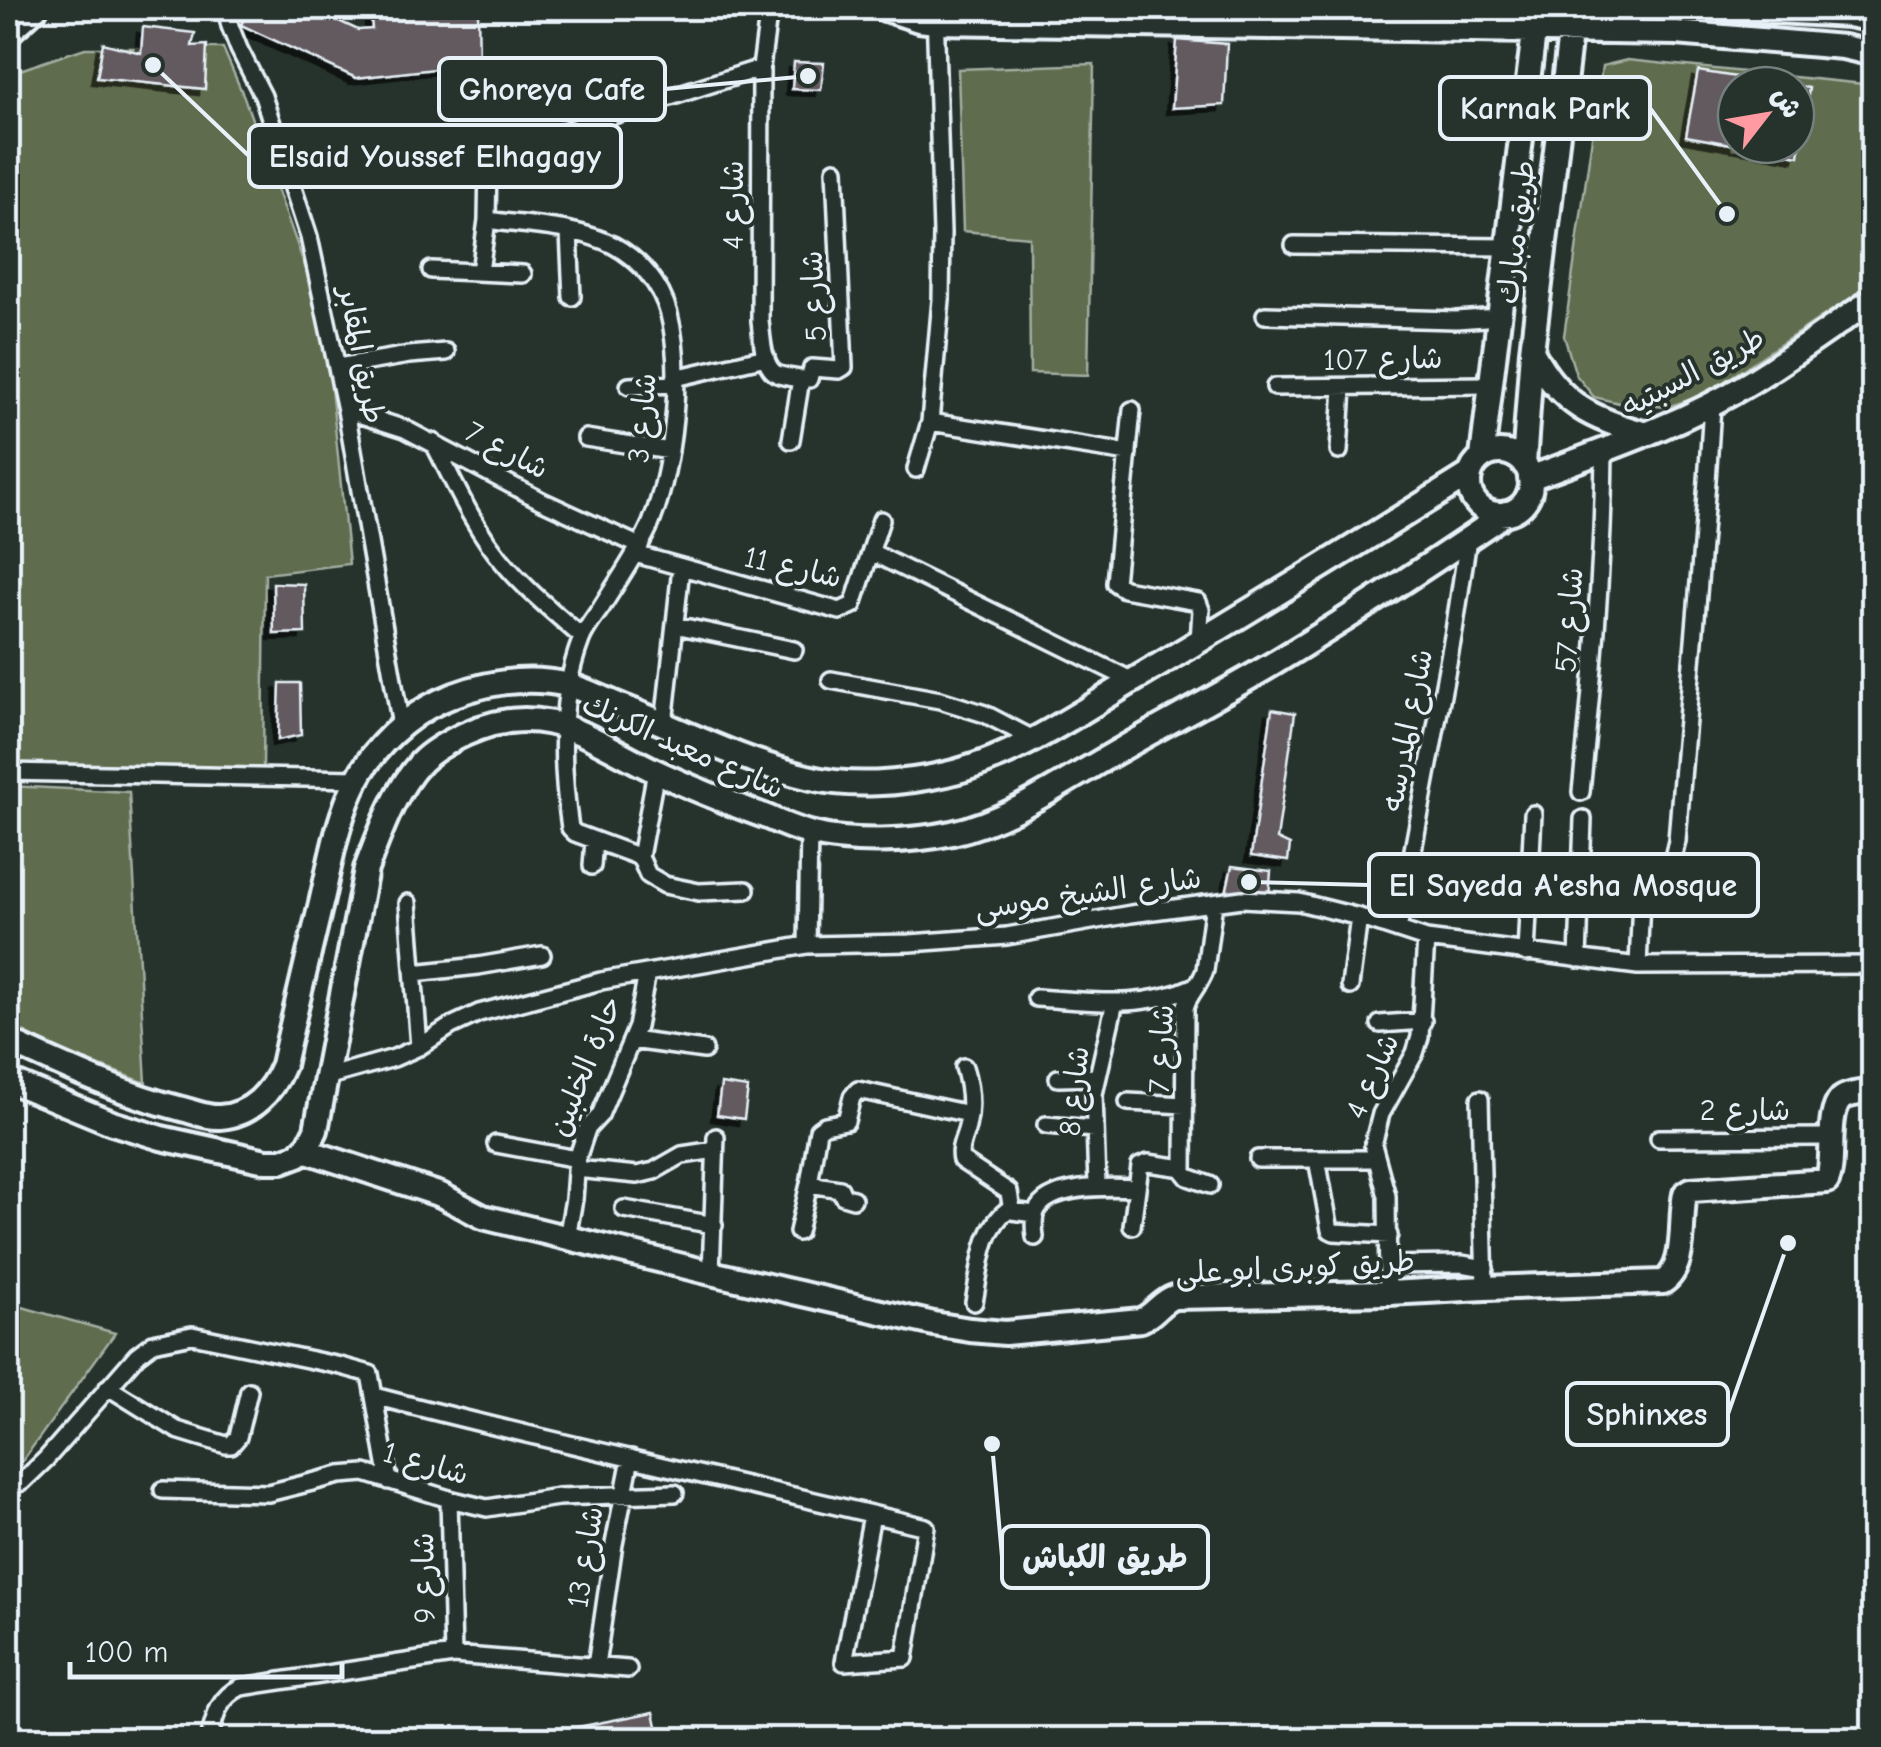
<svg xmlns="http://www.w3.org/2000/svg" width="1881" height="1747" viewBox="0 0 1881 1747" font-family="'Comic Neue','Playpen Sans Arabic',sans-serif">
<defs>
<filter id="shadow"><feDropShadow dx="-6" dy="6" stdDeviation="0" flood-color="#0009"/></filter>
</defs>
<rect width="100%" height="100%" fill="#26332d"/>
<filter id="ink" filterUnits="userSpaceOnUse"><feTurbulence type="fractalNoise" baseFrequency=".01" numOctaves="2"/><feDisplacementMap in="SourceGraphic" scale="20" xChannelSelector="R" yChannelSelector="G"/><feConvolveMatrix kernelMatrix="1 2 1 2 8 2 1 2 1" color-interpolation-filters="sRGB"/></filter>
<g filter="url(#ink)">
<!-- green -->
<path fill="#5f6c4d" stroke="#a4aea2" stroke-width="2.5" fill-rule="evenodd" d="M85,48H223L244,97L324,319L349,564L265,574L263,769L8,768V74Z
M1627,60L1873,85V283L1704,395L1667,407L1619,403L1594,397L1576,375L1564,336L1602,66ZM1736,85H1796V145H1736Z
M1094,64L1088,375L1030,373L1029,237L963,231L958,69Z
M8,786L129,792L146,1083L60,1051L8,1024Z
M8,1303L115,1333L8,1481Z"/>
<!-- building -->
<path fill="#645a60" stroke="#e8f1f8" stroke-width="2.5" filter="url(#shadow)" d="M249,8H311L358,30L372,29L370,9L478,8L479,64L356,78L241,25Z
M143,27L195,33L192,46L207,45L205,89L97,78L103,43L141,53Z
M1177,40L1227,44L1224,105L1172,108Z
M794,62L824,63L821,90L792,89Z
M1698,71L1787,85H1736V145L1686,136Z
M1796,86L1809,88L1799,156L1737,145H1796Z
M273,583L304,584L305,633L274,634Z
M280,683H300L301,735L278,740Z
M1272,709L1295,713L1277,839L1290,845L1288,861L1251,856Z
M1232,866L1271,871L1269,896L1226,893Z
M721,1084L748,1088L744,1119L717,1115Z
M654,1712L660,1740H512Z"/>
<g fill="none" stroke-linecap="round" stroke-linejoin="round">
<defs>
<path id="street" d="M226,8L230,26L239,49L263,96L309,237L346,410L401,726
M769,8L761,68L760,321C762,335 762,367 777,374C784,377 794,378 801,379
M595,120L608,152
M286,166H464L488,162L582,125L761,68
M487,220C528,226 575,226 613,245C639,259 661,284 669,314C684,372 673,467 651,523C638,553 618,580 601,608C594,618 585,629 581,640C559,697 561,768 570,828L575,833L640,857
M569,232L572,297
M1294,245L1508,247
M431,270L523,274
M480,272L487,220L488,162
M1265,315L1456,320L1499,317
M338,367L409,355L446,352
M675,378L766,357
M801,379H809L812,368L839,370L844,367L835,170
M629,386L675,384
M1275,387L1491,385
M346,410L405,429L542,501L640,546
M1132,410L1115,583L1124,589L1198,602L1201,610L1199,641
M930,422L941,300L942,233L935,8
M586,438L670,451
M791,440L801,379
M433,442C454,482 473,527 503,562C526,590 555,613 582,637
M1339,451L1343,388
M916,469L930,422L1128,453
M871,552L1133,681
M635,554L840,611L853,605L881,520
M675,625L794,650
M831,680L940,700L985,714L1033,739
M664,724L681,568
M656,771L640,857L648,875L665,885L699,892L746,890
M8,772L357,779
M1581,792C1593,678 1603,565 1604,451
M592,866L594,840
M408,903L419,1047
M1398,930L1454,631L1468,539
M807,945L809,833
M1526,953L1533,814
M1578,959L1583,819
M1638,966L1642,877L1648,871L1672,862L1677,841C1688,695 1704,550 1712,404
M414,973L478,966L542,955
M1350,986L1359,917
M1036,998C1090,1001 1144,1010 1195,986
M1380,1024L1423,1021
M632,1040L704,1050
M964,1067C970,1087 972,1107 967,1127C964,1139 958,1148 961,1160L1009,1192L1012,1211L1034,1214
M326,1077L394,1058L419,1047L451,1026L479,1013L601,981L807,945L910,943L1007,936L1131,914L1242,899L1299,902L1359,917L1426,939L1638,966L1874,965
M1058,1078L1097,1077
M1480,1099L1485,1288
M1128,1102L1185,1105
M1046,1125L1094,1129
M1659,1138L1830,1137
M496,1144L577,1159
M1258,1159H1375
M1317,1159L1330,1230L1334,1232L1389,1235
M576,1169L637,1175L654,1171L682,1155L715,1150
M809,1184L840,1189L843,1196L853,1199
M1210,1185L1188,1177L1184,1172L1185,1008C1189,993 1201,984 1205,970L1214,903
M1097,1186L1094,1094L1115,1002
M624,1209L714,1225
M1132,1226L1140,1166L1148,1163L1183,1168
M798,1232L809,1184L818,1130L825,1125L846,1121L852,1097L858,1090L969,1114
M1035,1237C1034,1229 1033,1219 1036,1212C1048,1183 1112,1187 1137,1188
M567,1238L574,1199L577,1159L587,1129L600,1115L637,1027L647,973
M1389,1265L1462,1264L1485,1268
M711,1273L716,1137
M1388,1293L1387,1196L1373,1145L1381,1114L1415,1053L1420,1037L1426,939
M974,1302C981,1269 980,1229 1010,1208
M108,1387L177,1430L226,1445H231L238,1437L249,1391
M374,1396C557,1444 742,1483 926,1527L905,1658L844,1662L872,1515
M8,1486L22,1482L46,1459L137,1355L153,1343L192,1335L341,1366L370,1374L389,1481
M163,1490L268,1493L340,1475L365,1473L449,1499L487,1508L558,1497L675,1493
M449,1499L453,1655
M596,1666L614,1544L631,1458
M209,1740C215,1716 218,1698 241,1687L453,1655L628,1669"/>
<path id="secondary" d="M882,8L919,20L936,22L1676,33L1843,47L1874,54
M1724,8L1848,15L1874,20
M8,33L36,8
M1533,353C1560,404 1593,420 1647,434
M1469 483a31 31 0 1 1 62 0a31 31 0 1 1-62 0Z
M1482,457L1537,8
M1524,464L1532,351L1573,8
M1530,478C1605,450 1683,424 1751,382C1793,356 1833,326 1874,299
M8,1041C65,1067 122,1094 182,1109C194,1112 208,1118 220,1117C251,1115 272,1092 283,1065C295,1010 309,954 322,899C331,859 338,817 357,780C374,747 406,717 440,701C479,683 525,675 568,685C587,690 607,701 626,708C685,732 745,762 807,777C850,788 902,784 946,774C1016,758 1078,713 1139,677C1250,611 1360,543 1470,474
M8,1080L112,1123L161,1138L266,1161H282L298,1155L309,1144L316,1130L366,869C380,833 394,791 421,762C433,750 450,741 465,734C544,698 587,738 655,771C691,788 729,803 767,817C780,823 795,829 809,833C850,844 911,842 952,833C1011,820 1068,779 1120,750C1170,721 1222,694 1271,665C1351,617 1429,565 1506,513
M304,1150L441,1195L483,1217L711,1273L934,1324L970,1330L1005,1333L1141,1320C1154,1315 1161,1301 1174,1297L1388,1293L1485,1288L1663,1282C1688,1266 1679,1221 1685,1194L1691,1190L1827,1181C1836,1164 1825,1115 1841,1099C1848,1093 1865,1093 1874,1091"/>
</defs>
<!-- street casing -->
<use href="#street" stroke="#e8f1f8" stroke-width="22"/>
<!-- secondary casing -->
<use href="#secondary" stroke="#e8f1f8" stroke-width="30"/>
<!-- street -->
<use href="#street" stroke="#26332d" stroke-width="15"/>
<!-- secondary -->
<use href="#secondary" stroke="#26332d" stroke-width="22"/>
</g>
</g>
<g text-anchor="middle" stroke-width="8" stroke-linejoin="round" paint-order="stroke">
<!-- street labels -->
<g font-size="30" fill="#e8f1f8" stroke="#26332d">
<text transform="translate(733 205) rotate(-90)" y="10">شارع 4</text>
<text transform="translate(1516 232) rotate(-83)" y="10">طريق مبارك</text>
<text transform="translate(814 296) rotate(-93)" y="10">شارع 5</text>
<text transform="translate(362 355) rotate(79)" y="10">طريق المقابر</text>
<text transform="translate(1383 359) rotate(-1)" y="10">شارع 107</text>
<text transform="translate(1693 372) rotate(-28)" y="10">طريق السبتيه</text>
<text transform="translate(642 418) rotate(-85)" y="10">شارع 3</text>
<text transform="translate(507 450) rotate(28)" y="10">شارع 7</text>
<text transform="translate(793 567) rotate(13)" y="10">شارع 11</text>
<text transform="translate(1569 620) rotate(-86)" y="10">شارع 57</text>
<text transform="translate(1407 730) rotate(-79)" y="10">شارع المدرسه</text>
<text transform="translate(683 746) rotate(24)" y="10">شارع معبد الكرنك</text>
<text transform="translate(1088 893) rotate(-8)" y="10">شارع الشيخ موسى</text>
<text transform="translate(1161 1049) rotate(-87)" y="10">شارع 7</text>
<text transform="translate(585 1066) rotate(-68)" y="10">حارة الخلبين</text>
<text transform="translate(1372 1076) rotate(-66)" y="10">شارع 4</text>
<text transform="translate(1074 1091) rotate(-84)" y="10">شارع 8</text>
<text x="1745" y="1120">شارع 2</text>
<text transform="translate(1295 1267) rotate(-3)" y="10">طريق كوبرى ابو على</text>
<text transform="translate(426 1463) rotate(16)" y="10">شارع 1</text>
<text transform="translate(585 1557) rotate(-81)" y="10">شارع 13</text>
<text transform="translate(424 1578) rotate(-91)" y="10">شارع 9</text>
</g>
</g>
<!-- callouts -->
<path fill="none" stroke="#e8f1f8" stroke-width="4" d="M808 76L665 89M1727 214L1650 108M153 65L249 156M1249 882L1369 885M1788 1243L1728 1414M992 1444L1002 1557"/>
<g fill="#e8f1f8" stroke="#26332d" stroke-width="4">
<circle cx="808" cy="76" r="10"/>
<circle cx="1727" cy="214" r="10"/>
<circle cx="153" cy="65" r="10"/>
<circle cx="1249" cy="882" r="10"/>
<circle cx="1788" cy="1243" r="10"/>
<circle cx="992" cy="1444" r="10"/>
</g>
<g fill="#26332d" stroke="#e8f1f8" stroke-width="4">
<rect x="439" y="58" width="226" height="62" rx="10"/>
<rect x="1440" y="77" width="210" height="62" rx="10"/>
<rect x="249" y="125" width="372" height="62" rx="10"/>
<rect x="1369" y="854" width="389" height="62" rx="10"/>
<rect x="1567" y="1383" width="161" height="62" rx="10"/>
<rect x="1002" y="1526" width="206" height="62" rx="10"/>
</g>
<g font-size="32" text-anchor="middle" font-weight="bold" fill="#e8f1f8">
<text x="552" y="100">Ghoreya Cafe</text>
<text x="1545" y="119">Karnak Park</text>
<text x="435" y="167">Elsaid Youssef Elhagagy</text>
<text x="1563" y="896">El Sayeda A'esha Mosque</text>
<text x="1647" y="1425">Sphinxes</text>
<text x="1105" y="1568">طريق الكباش</text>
</g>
<!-- margin -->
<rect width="1881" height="1747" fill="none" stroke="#26332d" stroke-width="40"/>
<rect x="20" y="20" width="1841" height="1707" fill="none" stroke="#e8f1f8" stroke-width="4" filter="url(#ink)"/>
<!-- north arrow -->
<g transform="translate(1766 115) rotate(59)"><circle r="48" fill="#26332d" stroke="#747f7e" stroke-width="2.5"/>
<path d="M0-8L18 38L0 25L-18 38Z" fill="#ff9aa2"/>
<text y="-15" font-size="28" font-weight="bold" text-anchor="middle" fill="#e8f1f8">ش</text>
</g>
<!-- scale -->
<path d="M70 1662v15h272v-15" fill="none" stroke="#e8f1f8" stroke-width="5"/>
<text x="85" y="1662" font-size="30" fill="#e8f1f8" stroke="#26332d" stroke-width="8" paint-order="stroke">100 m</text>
</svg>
